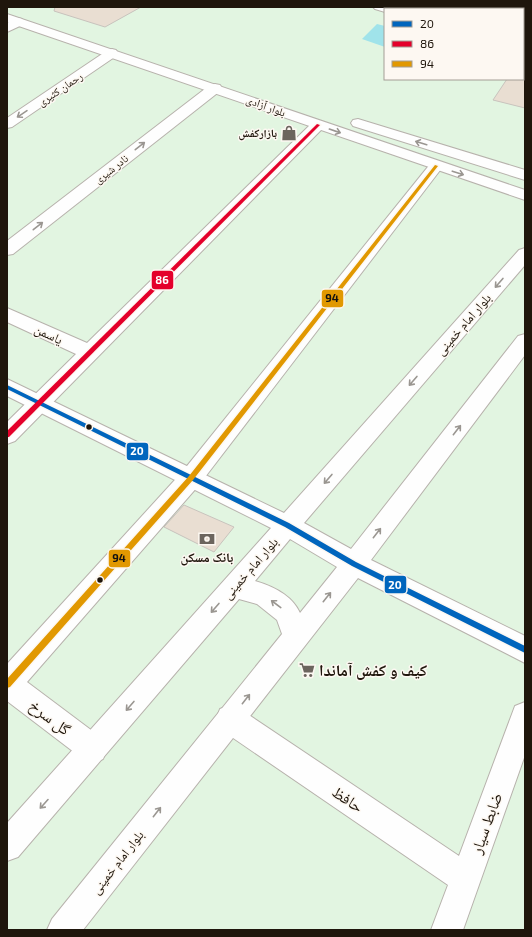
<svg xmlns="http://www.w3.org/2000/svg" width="532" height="937" viewBox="0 0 532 937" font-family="'Exo 2','Noto Naskh Arabic',sans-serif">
<rect width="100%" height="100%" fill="#faf8f5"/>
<!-- green -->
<path fill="#e2f5e1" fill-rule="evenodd" d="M7,7H525V930H7ZM385,9H523V79H385Z"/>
<!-- water -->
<path fill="#a0e3ea" d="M377,24L385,26V47L362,39Z"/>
<!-- building -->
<path fill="#e9ded2" stroke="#c8c3bd" d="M55,7H141L105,27L54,11Z
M507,79H525V108L493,100Z
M184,505L234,527L214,552L164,527Z"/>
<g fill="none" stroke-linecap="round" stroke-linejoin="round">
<defs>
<path id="street" d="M373,7H390L392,9H385V12L375,9Z
M18,18L22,19L24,22L22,25L7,32V23Z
M523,43L525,44V52L523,51Z
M112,49L116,50L118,53L116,56L12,127L7,128V118L108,50Z
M215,84L220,85L222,88L220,91L13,254L7,255V241L210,85Z
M318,121L323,122L325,125L323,128L15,441L7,444V422L76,354L7,322V308L87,343L313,122Z
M436,161L441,163L444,166L441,169L199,485L27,682L103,739L107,749L103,759L93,763L83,759L7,701V664L183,471L431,163Z
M525,702V755L463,930H431L448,885L220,729L216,719L220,709L230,705L240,709L459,856L515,706Z"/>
<path id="secondary" d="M7,14L525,190V200L7,22Z
M358,119L525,170V180L353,126L351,123L353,120Z
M525,248V265L304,523L351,549L518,336L525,334V355L371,560L525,636V663L358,578L83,930H47L52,919L282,634L277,620L257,604L239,599L18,857L7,861V823L271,528L7,396V379L284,513L519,250ZM290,539L337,567L300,613C292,595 272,586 255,581Z"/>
</defs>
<!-- street casing -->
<use href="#street" stroke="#b7b2ac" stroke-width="2"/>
<!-- secondary casing -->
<use href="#secondary" stroke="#b7b2ac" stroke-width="2"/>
<!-- street -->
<use href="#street" fill="#fefefe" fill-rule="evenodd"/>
<!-- secondary -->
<use href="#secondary" fill="#fefefe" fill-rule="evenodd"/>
<defs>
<path id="bus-1" d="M7,385L289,523L356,562L525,646V653L352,566L285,527L7,389Z"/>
<path id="bus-2" d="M317,124L320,125L9,437H7V431Z"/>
<path id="bus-3" d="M435,165L438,166L193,480L10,687L7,688V679L189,476Z"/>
</defs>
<!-- bus-1 casing -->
<use href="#bus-1" stroke="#fdf8f2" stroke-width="3"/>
<!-- bus-2 casing -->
<use href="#bus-2" stroke="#fdf8f2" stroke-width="3"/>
<!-- bus-3 casing -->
<use href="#bus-3" stroke="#fdf8f2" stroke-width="3"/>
<!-- bus-1 -->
<use href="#bus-1" fill="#0065bd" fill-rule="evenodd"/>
<!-- bus-2 -->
<use href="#bus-2" fill="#e4002b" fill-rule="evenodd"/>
<!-- bus-3 -->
<use href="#bus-3" fill="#e19801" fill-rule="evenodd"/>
</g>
<!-- one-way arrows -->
<defs><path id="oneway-shaft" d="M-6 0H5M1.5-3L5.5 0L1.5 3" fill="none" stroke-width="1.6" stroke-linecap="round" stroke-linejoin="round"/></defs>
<g stroke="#9a9691">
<use href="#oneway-shaft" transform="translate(22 114) rotate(146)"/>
<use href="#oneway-shaft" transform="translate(335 131) rotate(19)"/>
<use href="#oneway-shaft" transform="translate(421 143) rotate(-163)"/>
<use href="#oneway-shaft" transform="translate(140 146) rotate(-38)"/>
<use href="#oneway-shaft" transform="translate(458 173) rotate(18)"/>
<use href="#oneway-shaft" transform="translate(38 226) rotate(-38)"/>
<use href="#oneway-shaft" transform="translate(499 283) rotate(131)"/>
<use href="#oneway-shaft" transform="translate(413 381) rotate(131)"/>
<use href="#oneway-shaft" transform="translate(457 430) rotate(-52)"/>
<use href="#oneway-shaft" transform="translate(328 479) rotate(131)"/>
<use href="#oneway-shaft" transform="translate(377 533) rotate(-52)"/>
<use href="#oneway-shaft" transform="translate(327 597) rotate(-51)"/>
<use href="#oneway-shaft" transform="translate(276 604) rotate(-143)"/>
<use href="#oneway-shaft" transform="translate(215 608) rotate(131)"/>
<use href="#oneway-shaft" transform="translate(246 699) rotate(-52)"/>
<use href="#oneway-shaft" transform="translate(130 706) rotate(131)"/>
<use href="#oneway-shaft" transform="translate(44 804) rotate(132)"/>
<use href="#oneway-shaft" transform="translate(157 812) rotate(-52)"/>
</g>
<!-- icons -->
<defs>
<symbol id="shop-bare" viewBox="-9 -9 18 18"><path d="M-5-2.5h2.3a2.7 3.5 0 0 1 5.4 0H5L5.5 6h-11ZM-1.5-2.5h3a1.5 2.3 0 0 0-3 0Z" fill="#6c655e" stroke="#fdf8f2" stroke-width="2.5" paint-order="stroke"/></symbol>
<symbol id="bank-bare" viewBox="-9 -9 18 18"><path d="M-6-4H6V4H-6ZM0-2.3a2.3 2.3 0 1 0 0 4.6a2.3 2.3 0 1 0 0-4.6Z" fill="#6c655e" stroke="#fdf8f2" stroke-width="2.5" paint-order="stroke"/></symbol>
<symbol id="supermarket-bare" viewBox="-9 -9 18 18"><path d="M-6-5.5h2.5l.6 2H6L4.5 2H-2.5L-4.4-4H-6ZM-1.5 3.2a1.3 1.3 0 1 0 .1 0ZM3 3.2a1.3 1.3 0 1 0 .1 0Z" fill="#6c655e" stroke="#fdf8f2" stroke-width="2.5" paint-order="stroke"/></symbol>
</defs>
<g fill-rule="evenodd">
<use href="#shop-bare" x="278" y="122" width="22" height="22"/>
<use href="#bank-bare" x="196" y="528" width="22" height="22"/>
<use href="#supermarket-bare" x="296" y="659" width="22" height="22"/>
</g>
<!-- markers -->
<g fill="#1f160c" stroke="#fdf8f2" stroke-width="1.5">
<circle cx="89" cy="427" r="3.5"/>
<circle cx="100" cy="580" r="3.5"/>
</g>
<g text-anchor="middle" stroke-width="3" stroke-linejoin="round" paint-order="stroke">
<!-- far-street labels -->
<g font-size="11" fill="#1f160c" stroke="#fdf8f2">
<text transform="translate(60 89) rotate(-34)" y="4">رحمان کثیری</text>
<text transform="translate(266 106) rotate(20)" y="4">بلوار آزادی</text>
<text transform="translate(111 169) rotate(-38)" y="4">نادر شیری</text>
</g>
<!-- far-poi labels -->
<g font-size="11" font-weight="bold" fill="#1f160c" stroke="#fdf8f2" text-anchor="end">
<text x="277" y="137">بازارکفش</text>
</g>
<!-- street labels -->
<g font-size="13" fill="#1f160c" stroke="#fdf8f2">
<text transform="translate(463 324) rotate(-49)" y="5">بلوار امام خمینی</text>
<text transform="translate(49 334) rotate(25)" y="5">یاسمن</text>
<text transform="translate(250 568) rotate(-49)" y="5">بلوار امام خمینی</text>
<text transform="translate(117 862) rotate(-52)" y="5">بلوار امام خمینی</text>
</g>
<!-- poi labels -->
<g font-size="13" font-weight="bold" fill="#1f160c" stroke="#fdf8f2">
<text x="207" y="562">بانک مسکن</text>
</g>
<!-- near-poi labels -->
<g font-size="16" font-weight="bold" fill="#1f160c" stroke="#fdf8f2" text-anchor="start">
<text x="319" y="676">کیف و کفش آماندا</text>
</g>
<!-- near-street labels -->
<g font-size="16" fill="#1f160c" stroke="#fdf8f2">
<text transform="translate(50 717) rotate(37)" y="6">گل سرخ</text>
<text transform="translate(348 799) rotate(34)" y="6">حافظ</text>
<text transform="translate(486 823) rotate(-70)" y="6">ضابط سیار</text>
</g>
</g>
<g stroke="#fdf8f2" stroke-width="1.5">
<rect x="151" y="270" width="23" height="20" rx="4" fill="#e4002b"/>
<rect x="321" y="289" width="23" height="19" rx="4" fill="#e19801"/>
<rect x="126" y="442" width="23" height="19" rx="4" fill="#0065bd"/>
<rect x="108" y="549" width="23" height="19" rx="4" fill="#e19801"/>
<rect x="384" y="575" width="23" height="19" rx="4" fill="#0065bd"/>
</g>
<g font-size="11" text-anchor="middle" font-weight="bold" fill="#fff">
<text x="162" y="284">86</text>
<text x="137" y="455">20</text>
<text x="395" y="589">20</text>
</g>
<g font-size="11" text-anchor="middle" font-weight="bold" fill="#111">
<text x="332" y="302">94</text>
<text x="119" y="562">94</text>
</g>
<!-- border -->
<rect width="532" height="937" fill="none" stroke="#1f160c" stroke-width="16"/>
<!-- legend -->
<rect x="384" y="8" width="140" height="72" fill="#fdf8f2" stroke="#a49e96"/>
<rect x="392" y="21" width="20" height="6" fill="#0065bd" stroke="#a49e96"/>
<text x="420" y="28" font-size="12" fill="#1f160c">20</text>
<rect x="392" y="41" width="20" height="6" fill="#e4002b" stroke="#a49e96"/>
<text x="420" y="48" font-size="12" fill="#1f160c">86</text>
<rect x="392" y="61" width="20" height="6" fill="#e19801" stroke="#a49e96"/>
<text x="420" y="68" font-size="12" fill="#1f160c">94</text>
</svg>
